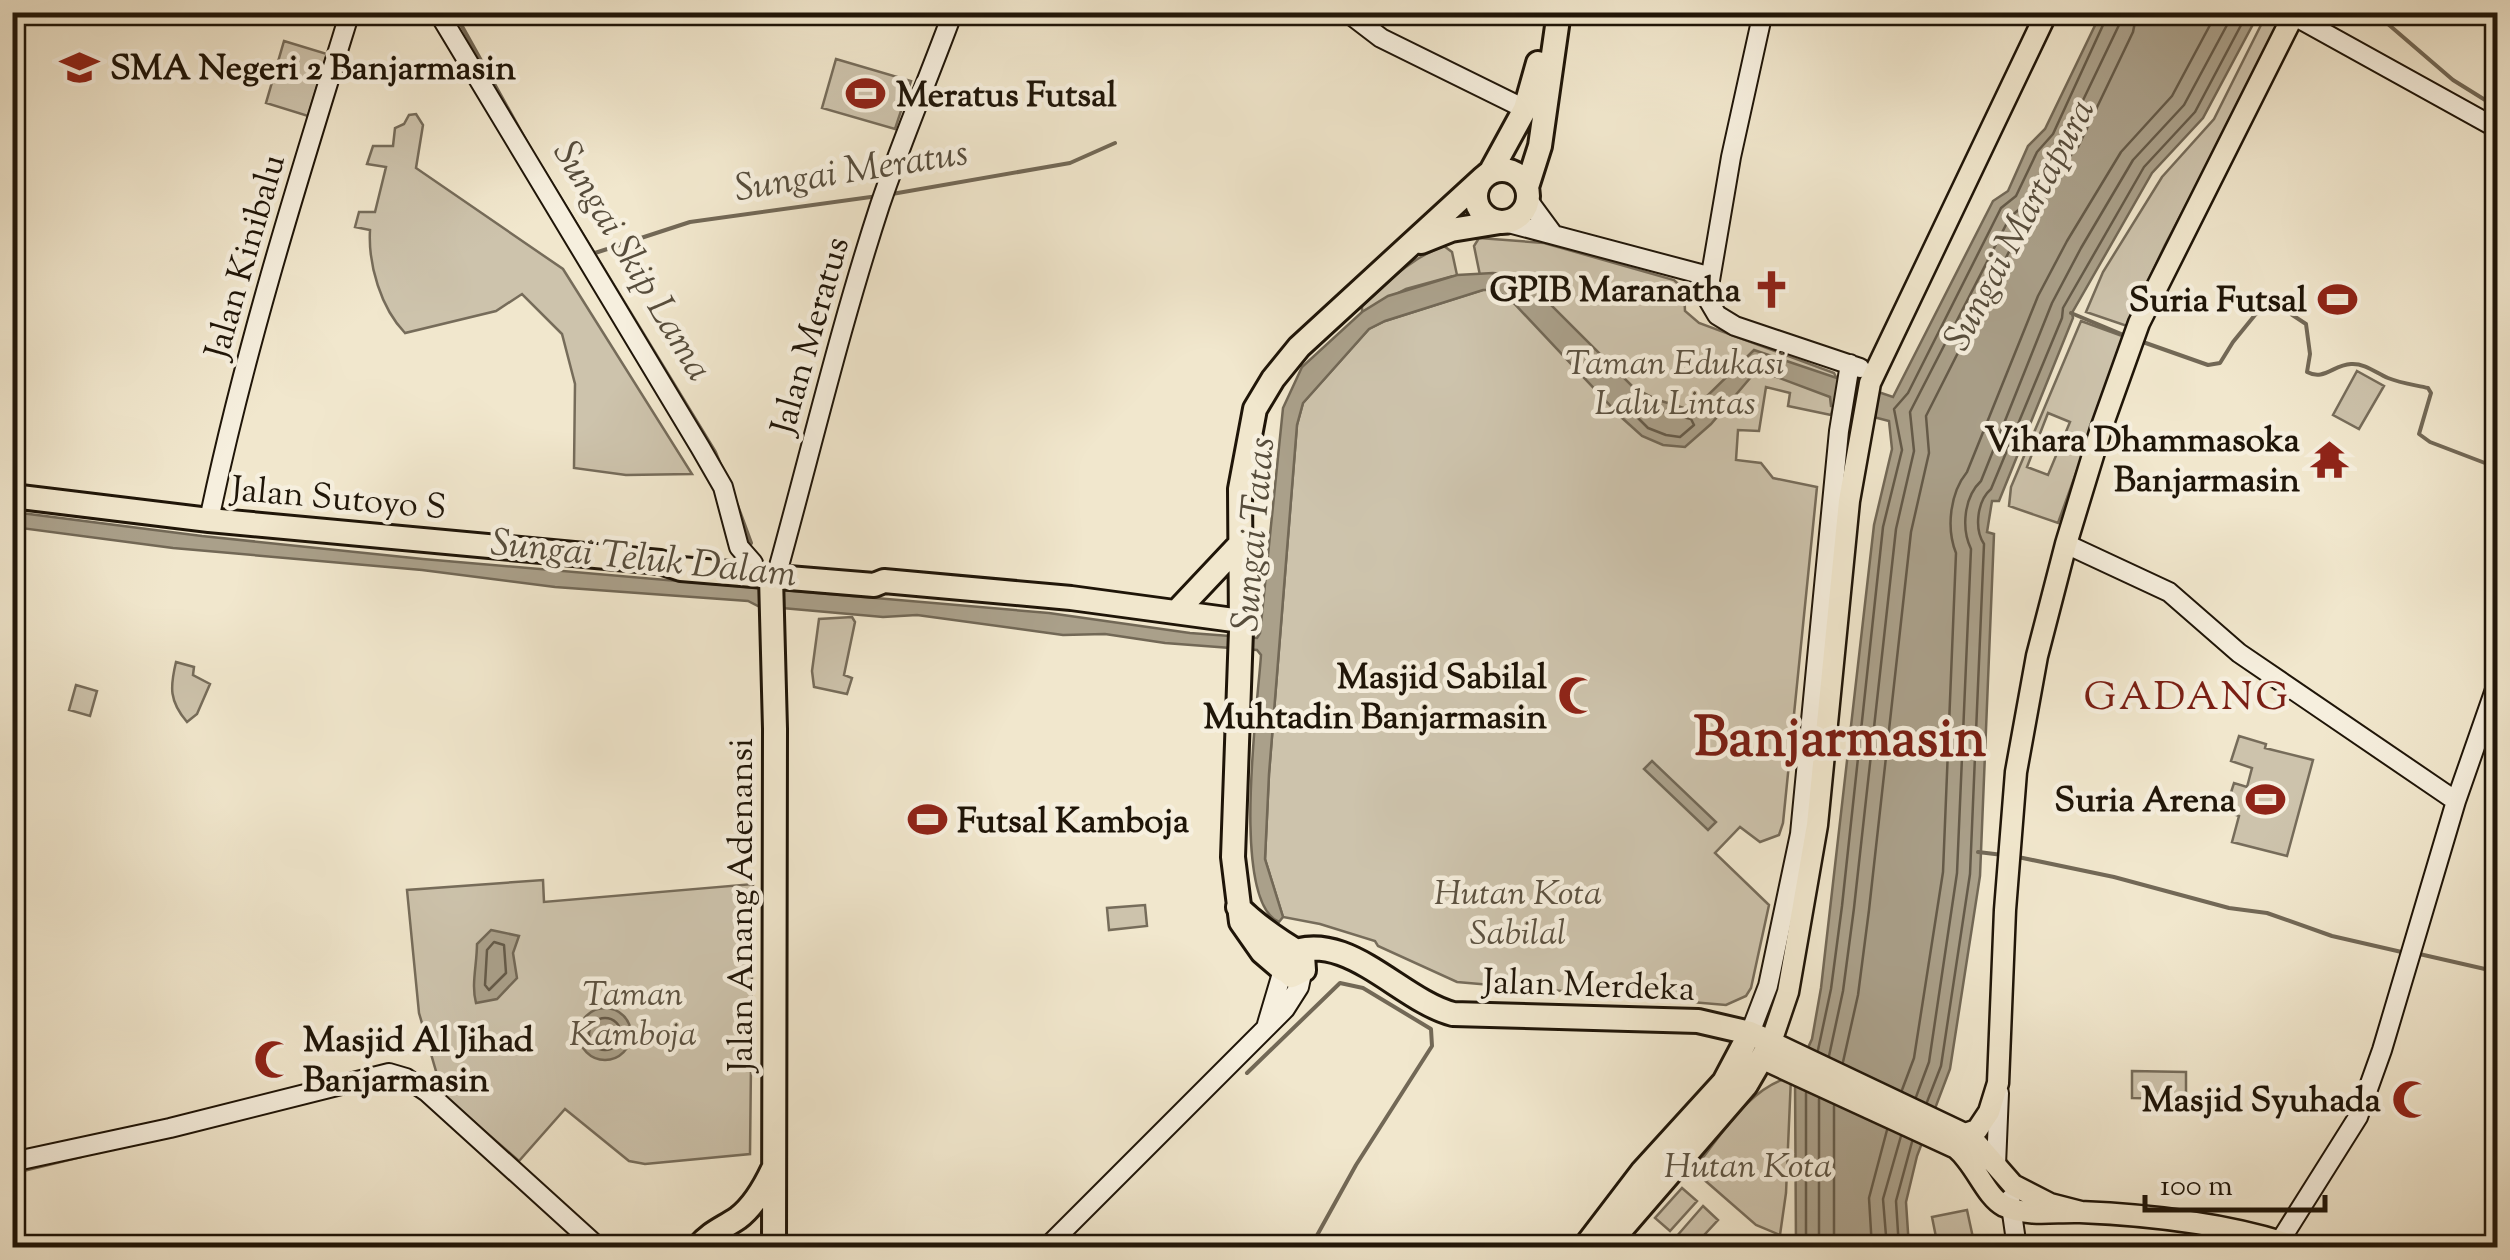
<svg xmlns="http://www.w3.org/2000/svg" width="2510" height="1260" viewBox="0 0 2510 1260" font-family="'Sorts Mill Goudy',serif">
<rect width="100%" height="100%" fill="#f1e7cd"/>
<filter id="stains"><feTurbulence type="fractalNoise" baseFrequency=".002" numOctaves="4"/><feColorMatrix values="0 0 0 0 .2 0 0 0 0 .09 0 0 0 0 .02 0 0 0 .5 -.17"/></filter>
<radialGradient id="worn" r=".72"><stop offset=".6" stop-color="#630" stop-opacity="0"/><stop offset="1" stop-color="#630" stop-opacity=".3"/></radialGradient>
<!-- green -->
<path fill="#cdc3ac" stroke="#766c5a" stroke-width="2.5" fill-rule="evenodd" d="M2267,13H2287L2165,245L2127,326L2086,312L2103,272L2162,177L2214,119Z
M284,41L327,54L308,116L266,103Z
M836,59L911,81L895,129L822,108Z
M416,114L423,125L416,168L563,269L692,474L626,475L574,468L575,384L562,334L522,294L496,311L405,333C381,308 368,265 370,230L355,227L359,212H375L386,167L367,164L373,146H393L395,128L404,124L409,115Z
M1479,238L1544,243L1674,280L1684,289L1685,311L1699,323L1834,373L1839,383L1831,415L1788,406L1790,393L1766,387L1759,431L1738,430L1736,460L1761,463L1773,478L1817,487L1783,823L1779,835L1760,842L1740,827L1715,853L1769,905L1751,988L1746,996L1726,1005L1457,982L1378,946L1375,941L1320,924L1283,917L1265,859L1269,774L1297,425L1303,403L1369,329L1385,321L1483,290L1474,246Z
M1444,246L1452,252L1457,275L1406,289L1362,312V306C1388,282 1410,258 1444,246Z
M2081,321L2125,337L2058,523L2009,506L2011,487ZM2048,413L2070,422L2048,475L2027,467Z
M2357,371L2384,386L2359,429L2333,415Z
M852,617L855,622L844,675L852,678L847,694L814,687L812,671L819,619Z
M176,662L194,667L193,675L210,684L197,714L187,722C169,701 170,687 176,662Z
M76,685L97,691L90,716L69,710Z
M2239,736L2266,744L2265,748L2313,760L2287,856L2232,842L2239,816L2225,811L2234,783L2247,787L2252,768L2231,761Z
M543,880L544,902L753,884L750,1154L645,1164L629,1161L565,1109L519,1161L443,1095L419,1013L407,890Z
M1145,905L1147,926L1109,930L1107,908Z
M2132,1071L2186,1072V1099L2132,1098Z
M1791,1077L1786,1193L1780,1235L1756,1225L1693,1170C1720,1138 1748,1087 1791,1077Z
M1682,1188L1697,1201L1670,1231L1655,1218Z
M1703,1206L1718,1220L1693,1247H1688L1676,1237Z
M1967,1210L1975,1247H1938L1932,1217Z"/>
<!-- water -->
<path fill="#aaa08a" stroke="#726856" stroke-width="2.5" d="M2101,13H2259L2203,118L2152,173L2072,313L2073,318L1999,501H1992L1987,532L1994,534L1980,876L1950,1069L1917,1156L1906,1202L1909,1247H1796L1795,1076L1812,1039L1821,988L1874,525L1892,449L1889,421L1831,406L1830,397L1766,373H1759L1751,377L1711,424L1685,447L1663,445L1642,436L1621,417L1509,298L1493,290H1483L1385,321L1369,329L1303,403L1297,425L1269,774L1265,859L1283,917L1279,922C1230,901 1258,703 1261,655L1257,650L1165,643L1105,634L1063,635L917,615L883,617L758,606L748,601L555,587L422,570L173,548L13,527V512L202,536L423,559L1049,613L1190,633L1257,638L1260,633L1283,408L1302,367L1362,312L1388,296L1457,275L1493,273L1522,276L1634,388L1658,400L1687,409L1699,404L1754,350L1893,397L1993,201L2008,191L2028,146L2045,129Z
M1652,761L1716,822L1708,830L1644,769Z
M491,930L519,936L513,953L517,978L497,999L476,1003C471,985 477,964 477,944Z
M579 1034a26 26 0 1 1 52 0a26 26 0 1 1-52 0Z"/>
<g fill="none" stroke-linecap="round" stroke-linejoin="round">
<!-- shore -->
<path stroke="#645a49" stroke-width="2.5" d="M1630,397L1655,410L1691,419L1694,425L1680,437L1666,435L1648,428L1624,404V399Z
M494,942L504,945L506,973L489,990L485,985L487,950Z
M589 1034a16 16 0 1 1 32 0a16 16 0 1 1-32 0Z
M1818,1050L1831,989L1842,906L1883,527L1902,450L1894,409L1908,393L2001,208L2016,196L2037,152L2053,134L2109,12
M1829,1056L1843,991L1854,908L1896,529L1914,451L1910,412L2010,217L2027,203L2047,159L2064,140L2119,25L2122,12
M1843,1062L1858,995L1869,910L1911,532L1929,453L1926,416L2021,228L2039,211L2060,168L2078,147L2133,32L2137,12
M1902,1090L1914,1058L1943,872L1956,553C1946,528 1950,493 1967,472L2038,296L2067,241L2121,152L2172,96L2217,12
M1806,1093V1248
M1916,1097L1929,1062L1957,873L1971,549C1961,528 1964,497 1981,481L2052,303L2081,248L2133,160L2184,105L2234,12
M1927,1102L1941,1066L1970,874L1984,544C1974,529 1977,501 1991,489L2062,318L2063,308L2144,167L2195,112L2248,12
M1819,1248V1099
M1834,1248V1106
M1872,1248L1869,1198L1887,1130
M1887,1248L1883,1199L1901,1136
M1899,1248L1896,1201L1912,1142"/>
<!-- stream -->
<path stroke="#726856" stroke-width="4" d="M454,12L532,152
M2374,12L2453,80L2498,108
M542,168L715,452L722,469
M892,194L1070,163L1115,143
M595,253L690,222L878,196
M2071,313L2126,336
M2140,341L2208,365L2220,363L2233,342L2268,299L2306,324L2310,354L2307,372C2324,381 2333,365 2351,364C2365,363 2376,373 2388,378C2400,383 2415,385 2428,388L2431,393L2419,434L2430,442L2498,468
M737,505L751,543
M1978,852L2003,855
M2018,857L2114,877L2229,908L2267,913L2332,936L2406,953
M2415,953L2498,972
M1247,1073L1340,983L1363,988L1431,1029L1432,1046L1356,1165L1310,1248
M12,1173L82,1156"/>
<defs>
<path id="secondary" d="M438,12L700,447L723,487L739,547L753,563
M1347,12L1381,38L1525,109
M1763,12L1731,157L1707,298L1717,315L1735,326L1860,368
M2294,16L2498,129
M1528,200L1553,234
M1505,222L1708,276
M209,520C245,348 298,180 350,12
M2066,544L2169,592L2239,653L2456,801
M779,566C812,446 841,324 880,205C902,140 929,77 953,12
M1267,1024L1283,970
M1750,1033L1768,986L1800,834L1839,431L1850,364
M12,1162L170,1128L389,1073L406,1078L427,1092L599,1248
M1996,1165L1999,1093
M2010,1199L2017,1248
M2280,1241L2358,1117L2382,1050L2456,801L2498,681
M1046,1248L1285,1009L1299,987L1302,973"/>
<path id="primary" d="M2047,12L1870,383L1849,501L1817,825L1788,992L1771,1042L1971,1137L2013,1185L2050,1204L2081,1212
M1763,1059L1956,1148C1975,1163 1986,1197 2004,1206C2028,1217 2055,1211 2080,1212C2153,1215 2231,1224 2300,1248
M1965,1134L1977,1130L1989,1112L1998,1083L2005,910L2016,772L2037,656L2066,544L2101,429L2139,323L2295,12"/>
<path id="highway" d="M1476 196a26 26 0 1 1 52 0a26 26 0 1 1-52 0Z
M1490,173L1525,109L1538,63
M1527,187L1540,146L1559,12
M1421,242L1451,230L1500,222
M12,496L209,520L660,562L681,569L874,585L884,581L1071,598L1241,621
M771,577L775,729L774,1248
M1177,611L1242,542
M1238,907C1258,927 1279,941 1303,955L1304,970L1292,976L1281,966L1285,955C1345,926 1399,1000 1453,1014L1698,1021L1750,1033L1771,1042L1746,1085L1605,1248
M1283,970L1262,952L1241,922L1233,857L1241,630L1240,489L1255,409L1273,379L1299,347L1483,178
M697,1248C712,1231 722,1229 738,1218C754,1206 765,1186 773,1169
M1584,1248L1642,1172L1724,1082L1750,1033"/>
</defs>
<!-- secondary casing -->
<use href="#secondary" stroke="#1f1508" stroke-width="22"/>
<!-- primary casing -->
<use href="#primary" stroke="#1f1508" stroke-width="25"/>
<!-- highway casing -->
<use href="#highway" stroke="#1f1508" stroke-width="28"/>
<!-- secondary -->
<use href="#secondary" stroke="#f6efde" stroke-width="18"/>
<!-- primary -->
<use href="#primary" stroke="#f1e7cd" stroke-width="20"/>
<!-- highway -->
<use href="#highway" stroke="#f1e7cd" stroke-width="22"/>
</g>
<!-- icons -->
<defs>
<symbol id="school-bare" viewBox="-9 -9 18 18"><path d="M0-5L7-2L0 1L-7-2ZM-4 1L0 2.5L4 1V4Q0 6-4 4Z" fill="#8f2418" stroke="#f6efde" stroke-width="2.5" paint-order="stroke"/></symbol>
<symbol id="stadium-bare" viewBox="-9 -9 18 18"><path d="M0-5a6.5 5 0 1 0 0 10a6.5 5 0 1 0 0-10ZM-3.5-1.8h7v3.6h-7Z" fill="#8f2418" stroke="#f6efde" stroke-width="2.5" paint-order="stroke"/></symbol>
<symbol id="church-bare" viewBox="-9 -9 18 18"><path d="M-1.2-6h2.4v3.5h3.3v2.4h-3.3V6h-2.4V-.1h-3.3v-2.4h3.3Z" fill="#8f2418" stroke="#f6efde" stroke-width="2.5" paint-order="stroke"/></symbol>
<symbol id="temple-bare" viewBox="-9 -9 18 18"><path d="M0-6L5-2H3V0L6.5 2.5H4V6H1.5V3h-3V6H-4V2.5H-6.5L-3 0V-2H-5Z" fill="#8f2418" stroke="#f6efde" stroke-width="2.5" paint-order="stroke"/></symbol>
<symbol id="mosque-bare" viewBox="-9 -9 18 18"><path d="M3.5-4.9A6 6 0 1 0 3.5 4.9A5 5 0 1 1 3.5-4.9Z" fill="#8f2418" stroke="#f6efde" stroke-width="2.5" paint-order="stroke"/></symbol>
</defs>
<g fill-rule="evenodd">
<use href="#school-bare" x="52" y="40" width="55" height="55"/>
<use href="#stadium-bare" x="838" y="66" width="55" height="55"/>
<use href="#church-bare" x="1744" y="262" width="55" height="55"/>
<use href="#stadium-bare" x="2310" y="272" width="55" height="55"/>
<use href="#temple-bare" x="2302" y="432" width="55" height="55"/>
<use href="#mosque-bare" x="1550" y="668" width="55" height="55"/>
<use href="#stadium-bare" x="2238" y="772" width="55" height="55"/>
<use href="#stadium-bare" x="900" y="792" width="55" height="55"/>
<use href="#mosque-bare" x="246" y="1032" width="55" height="55"/>
<use href="#mosque-bare" x="2384" y="1072" width="55" height="55"/>
</g>
<g text-anchor="middle" stroke-width="9" stroke-linejoin="round" paint-order="stroke">
<!-- poi labels -->
<g font-size="35" font-weight="bold" fill="#1f1508" stroke="#f6efde" text-anchor="end">
<text x="110" y="79" text-anchor="start">SMA Negeri 2 Banjarmasin</text>
<text x="896" y="106" text-anchor="start">Meratus Futsal</text>
<text x="1741" y="301">GPIB Maranatha</text>
<text x="2307" y="311">Suria Futsal</text>
<text x="2300" y="451">Vihara Dhammasoka<tspan x="2300" dy="40">Banjarmasin</tspan></text>
<text x="1547" y="688">Masjid Sabilal<tspan x="1547" dy="40">Muhtadin Banjarmasin</tspan></text>
<text x="2236" y="811">Suria Arena</text>
<text x="957" y="832" text-anchor="start">Futsal Kamboja</text>
<text x="303" y="1051" text-anchor="start">Masjid Al Jihad<tspan x="303" dy="40">Banjarmasin</tspan></text>
<text x="2381" y="1111">Masjid Syuhada</text>
</g>
<!-- street labels -->
<g font-size="35" fill="#1f1508" stroke="#f6efde">
<text transform="translate(244 256) rotate(-74)" y="12">Jalan Kinibalu</text>
<text transform="translate(809 335) rotate(-74)" y="12">Jalan Meratus</text>
<text transform="translate(339 497) rotate(5)" y="12">Jalan Sutoyo S</text>
<text transform="translate(740 905) rotate(-90)" y="12">Jalan Anang Adenansi</text>
<text transform="translate(1589 984) rotate(2)" y="12">Jalan Merdeka</text>
</g>
<!-- park labels -->
<g font-size="35" font-style="italic" fill="#5c5241" stroke="#f6efde">
<text x="1675" y="374">Taman Edukasi<tspan x="1675" dy="40">Lalu Lintas</tspan></text>
<text x="1518" y="904">Hutan Kota<tspan x="1518" dy="40">Sabilal</tspan></text>
<text x="633" y="1005">Taman<tspan x="633" dy="40">Kamboja</tspan></text>
<text x="1748" y="1177">Hutan Kota</text>
</g>
<!-- water labels -->
<g font-size="38" font-style="italic" fill="#574d3c" stroke="#f6efde">
<text transform="translate(851 169) rotate(-9)" y="13">Sungai Meratus</text>
<text transform="translate(2018 224) rotate(-62)" y="13">Sungai Martapura</text>
<text transform="translate(634 260) rotate(59)" y="13">Sungai Skip Lama</text>
<text transform="translate(1252 534) rotate(-85)" y="13">Sungai Tatas</text>
<text transform="translate(644 557) rotate(6)" y="13">Sungai Teluk Dalam</text>
</g>
<!-- quarter labels -->
<g font-size="40" letter-spacing="2.5" fill="#7a1f14" stroke="#f6efde">
<text x="2187" y="709">GADANG</text>
</g>
<!-- town labels -->
<g font-size="55" font-weight="bold" fill="#7a1f14" stroke="#f6efde">
<text x="1840" y="755">Banjarmasin</text>
</g>
</g>
<!-- margin -->
<rect width="2510" height="1260" fill="none" stroke="#f1e7cd" stroke-width="50"/>
<rect x="15" y="15" width="2480" height="1230" fill="none" stroke="#1f1508" stroke-width="5"/>
<rect x="25" y="25" width="2460" height="1210" fill="none" stroke="#1f1508" stroke-width="2.5"/>
<!-- scale -->
<path d="M2145 1195v15h180v-15" fill="none" stroke="#1f1508" stroke-width="5"/>
<text x="2160" y="1195" font-size="30" fill="#1f1508" stroke="#f6efde" stroke-width="8" paint-order="stroke">100 m</text>
<rect width="100%" height="100%" filter="url(#stains)"/>
<rect width="100%" height="100%" fill="url(#worn)"/>
</svg>
